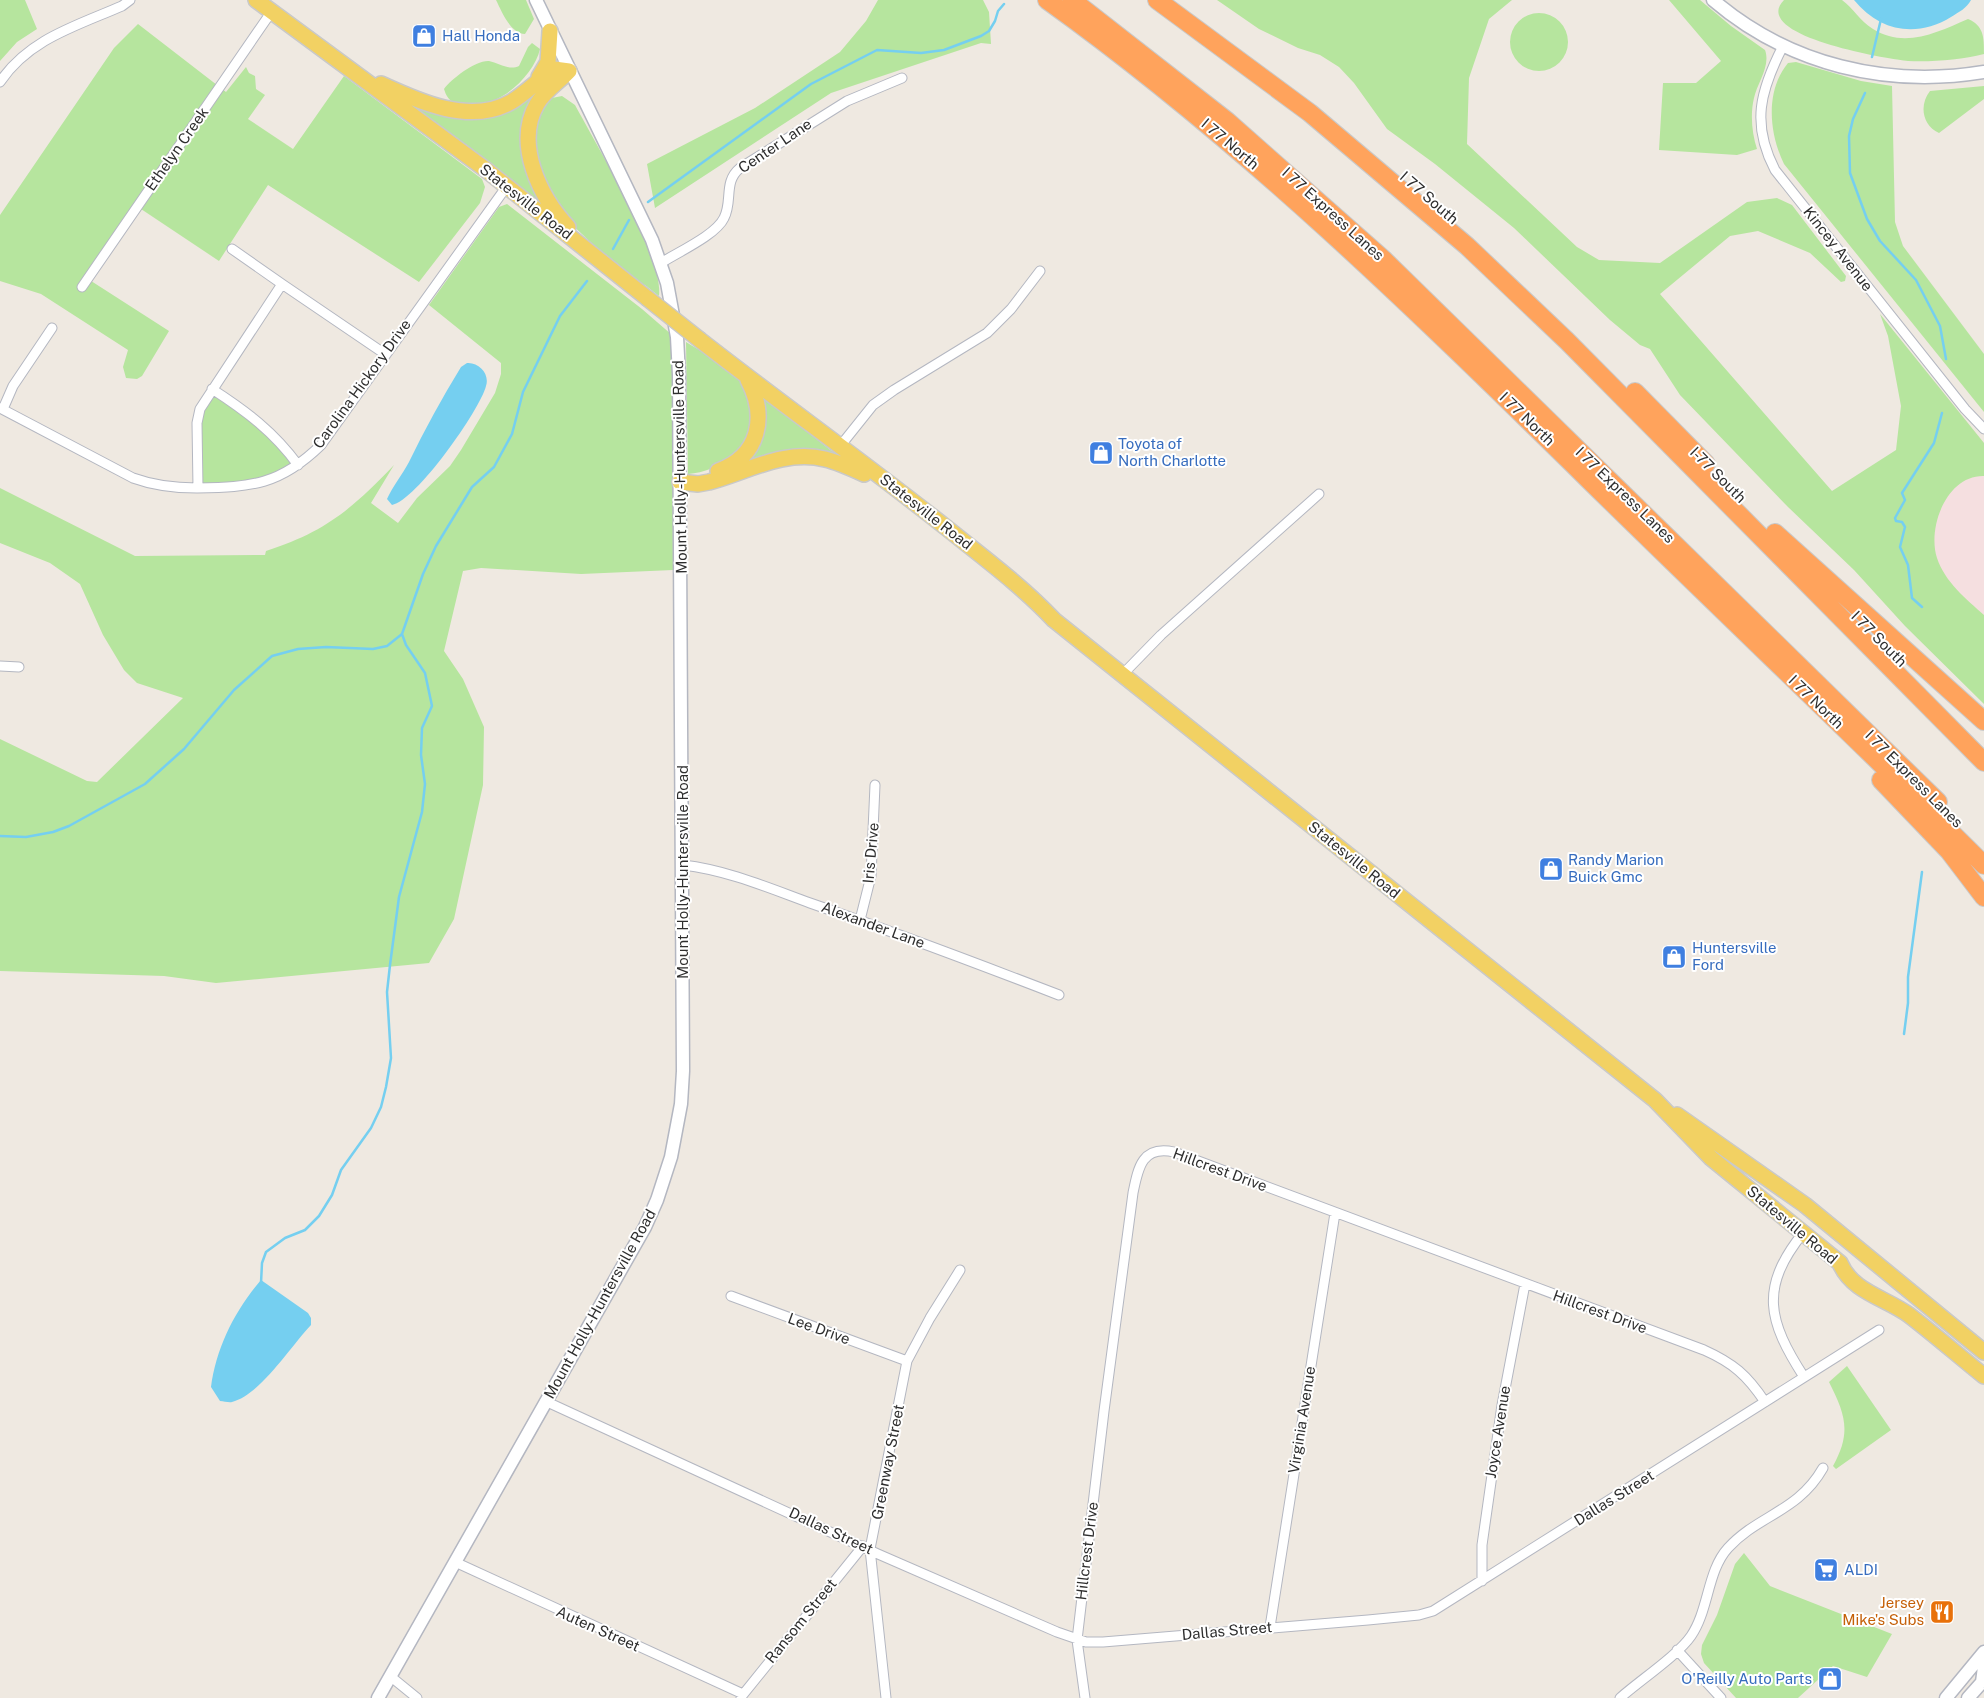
<svg xmlns="http://www.w3.org/2000/svg" width="1984" height="1698" viewBox="0 0 1984 1698" font-family="'Public Sans',sans-serif">
<rect width="100%" height="100%" fill="#efe9e1"/>
<!-- medical -->
<path fill="#f5dfe0" d="M1933,380L1984,443V658L1904,571Z"/>
<!-- green -->
<path fill="#b6e59e" d="M0,0H25L37,29L17,42L0,61Z
M496,0H526L534,19L525,34C510,33 502,12 496,0Z
M878,0H983L989,12L991,44L981,43L831,93L655,208L647,164L755,108L840,52L866,21Z
M1217,0H1512L1489,19L1469,78L1467,144L1577,247L1599,260L1660,263L1747,202L1777,198L1792,205L1846,276L1845,281L1841,282L1810,253L1758,231L1730,236L1660,294L1832,491L1896,450L1901,406L1888,336L1880,314L1984,443V476C1947,475 1927,527 1937,558C1945,582 1966,599 1984,615V704L1905,626L1854,570L1788,507L1680,395L1650,349L1640,345L1610,320L1514,228L1435,164L1387,129L1354,83L1339,67L1320,55L1298,48L1259,29Z
M1669,0H1700L1731,26L1765,50C1771,66 1757,83 1754,98C1750,114 1752,134 1757,149L1737,155L1659,150L1663,83H1696L1721,61Z
M1784,0H1842C1853,8 1860,21 1873,29C1905,49 1938,32 1968,19C1984,26 1984,37 1984,54C1961,60 1932,62 1908,61C1888,59 1749,36 1784,0Z
M1510 42a29 29 0 1 1 58 0a29 29 0 1 1-58 0Z
M138,24L226,92L246,67L249,73L255,76L256,89L265,95L248,119L293,149L344,76L482,179L485,187L480,203L419,282L268,185L219,261L138,207L88,279L169,331L142,376L137,379L126,378L123,367L128,350L41,294L0,281V215L114,48Z
M532,43L540,49C535,72 507,100 483,104C478,105 472,104 467,104C454,104 448,102 444,89C451,79 476,60 489,61C499,63 509,71 519,66L528,47Z
M1796,62L1861,81L1892,86L1895,222L1903,246L1984,354V412L1784,164C1769,133 1765,91 1788,63Z
M551,73L526,116L551,212L389,91L472,114Z
M1984,86V99L1939,133C1922,125 1919,105 1930,91Z
M562,96L575,105C596,144 664,258 659,296L645,285L633,282L567,220L544,184L533,143L540,108L552,98Z
M507,204L642,309L672,335L673,570L581,574L481,568L463,571L444,651L463,679L484,727L483,785L454,919L429,963L216,983L164,976L0,971V739L87,781L97,782L183,698L137,683L124,670L103,635L80,584L50,563L0,543V488L135,556L265,555L266,551C325,532 352,509 394,465L371,503L398,523L417,498L450,466L461,450L495,393L501,374V363L429,305L499,207Z
M686,342C705,354 728,366 743,383C746,388 748,395 750,401C764,441 725,471 688,474Z
M212,389L245,410L298,465L272,479L198,488L197,423Z
M757,392L848,464L838,460L723,472L744,458Z
M1847,1366L1891,1430L1836,1469L1833,1466C1852,1432 1845,1414 1829,1382Z
M1744,1553L1770,1586L1892,1634L1867,1677L1833,1666L1798,1698H1736L1704,1663L1701,1654L1702,1645L1717,1615L1735,1564Z"/>
<!-- water -->
<path fill="#75cff0" d="M1854,0H1971C1967,8 1959,12 1951,17C1917,38 1880,32 1854,0Z
M467,363C479,362 490,374 486,386C480,410 416,501 392,505L387,499C393,486 402,475 409,462C425,429 442,398 461,367Z
M261,1280L308,1313L311,1318V1325C290,1347 261,1394 232,1402C229,1403 224,1401 220,1401L211,1387C216,1348 235,1310 261,1280Z"/>
<g fill="none" stroke-linecap="round" stroke-linejoin="round">
<!-- stream -->
<path stroke="#75cff0" stroke-width="2.5" d="M1872,57L1881,19
M1865,93L1853,119L1849,136L1850,173L1867,219L1880,241L1916,280L1940,326L1946,359
M648,202L811,84L877,50L921,53L944,50L981,36L989,31L995,21L998,11L1004,4
M613,249L629,220
M1922,607L1912,598L1908,565L1900,547L1905,527L1902,522L1896,521L1895,518L1905,500L1902,493L1934,443L1942,413
M0,836L26,837L53,832L69,826L145,784L184,749L234,690L272,656L298,649L326,647L373,649L387,646L402,634L423,574L436,546L472,487L494,467L512,434L523,392L560,316L587,281
M1904,1034L1908,1003V977L1922,872
M261,1283L262,1263L266,1252L285,1238L305,1230L319,1216L332,1195L341,1170L371,1128L381,1107L386,1087L391,1058L387,992L390,965L399,897L422,812L425,784L421,755L422,728L432,706L425,673L406,645L402,634"/>
<defs>
<path id="street" d="M1783,46C1760,91 1751,124 1775,170L1965,409L1984,429
M0,82C29,39 76,26 122,6L130,0
M232,249L282,284
M661,263C678,252 716,235 724,218C733,201 723,182 740,168L847,101L902,78
M82,287L272,11
M212,389C246,411 274,432 298,465
M0,408L133,478C155,486 174,488 197,488C252,487 280,485 321,445L507,186
M3,409L13,386L52,328
M841,445L873,405L894,390L987,333L1011,309L1040,271
M198,488L197,423L200,409L282,284L385,354
M0,666L19,667
M1122,675L1161,635L1319,494
M683,865C727,870 769,888 810,903C894,932 976,963 1059,995
M860,920L871,876L875,785
M1803,1233C1759,1288 1768,1321 1804,1377
M731,1296L907,1361
M545,1401L878,1554L1057,1632L1086,1642H1103L1368,1620L1419,1615L1433,1611L1879,1330
M455,1562L743,1694
M1482,1581V1545L1502,1405L1525,1284
M1270,1627L1335,1213
M1677,1650L1721,1698
M390,1676L417,1698
M741,1697L863,1546
M886,1698L870,1549L907,1361L930,1318L960,1270
M1085,1698L1077,1640L1104,1411L1133,1193C1138,1168 1142,1145 1174,1152L1704,1350C1733,1363 1747,1375 1765,1402
M1620,1698C1639,1681 1678,1655 1691,1636C1709,1610 1707,1571 1728,1548C1758,1515 1798,1512 1823,1468"/>
<path id="secondary" d="M1713,0C1789,65 1887,88 1984,72
M1982,1682L1984,1667
M378,1698L645,1227L657,1200L671,1157L681,1104L683,1071L679,375L677,337L667,283L652,240L536,0
M1946,1698L1984,1652
M1968,1698L1984,1680"/>
<path id="primary" d="M256,0L485,169L647,298
M539,77L548,62L550,31
M381,84C420,102 470,125 511,102C526,93 539,79 554,69L569,71
M568,227C540,197 514,144 537,104C545,90 559,82 569,71
M700,340C782,404 866,464 948,529C984,558 1022,586 1054,620L1655,1100L1711,1158L1840,1263C1852,1292 1886,1298 1909,1315C1935,1335 1959,1356 1984,1376
M718,471C760,456 767,416 748,380
M680,482L698,484L709,482C747,472 784,449 825,459C838,462 851,468 864,474
M1677,1115L1805,1205L1984,1352"/>
<path id="highway" d="M1047,0C1244,141 1416,310 1589,480C1720,609 1853,735 1984,865
M1072,0L1227,121L1383,259L1938,802
M1157,0L1310,113L1467,246L1567,341L1984,762
M1635,392L1706,464
M1775,533L1984,721
M1881,780L1949,851L1984,897"/>
</defs>
<!-- street casing -->
<use href="#street" stroke="#b4b7c1" stroke-width="11"/>
<!-- secondary casing -->
<use href="#secondary" stroke="#b4b7c1" stroke-width="15"/>
<!-- primary casing -->
<use href="#primary" stroke="#c9c9c9" stroke-width="18"/>
<!-- highway casing -->
<use href="#highway" stroke="#c9c9c9" stroke-width="20"/>
<!-- street -->
<use href="#street" stroke="#fff" stroke-width="9"/>
<!-- secondary -->
<use href="#secondary" stroke="#fff" stroke-width="12"/>
<!-- primary -->
<use href="#primary" stroke="#f2d163" stroke-width="15"/>
<!-- highway -->
<use href="#highway" stroke="#ffa35c" stroke-width="18"/>
<defs>
<path id="primary-bridge" d="M647,298L700,340"/>
</defs>
<!-- primary-bridge casing -->
<use href="#primary-bridge" stroke="#c9c9c9" stroke-width="18" stroke-linecap="butt"/>
<!-- primary-bridge -->
<use href="#primary-bridge" stroke="#f2d163" stroke-width="15"/>
</g>
<!-- icons -->
<defs>
<symbol id="shop-square" viewBox="-11 -11 22 22"><rect x="-9" y="-9" width="18" height="18" rx="4" fill="#3f7fe0" stroke="#fff"/><path d="M-5-2.5h2.3a2.7 3.5 0 0 1 5.4 0H5L5.5 6h-11ZM-1.5-2.5h3a1.5 2.3 0 0 0-3 0Z" fill="#fff"/></symbol>
<symbol id="supermarket-square" viewBox="-11 -11 22 22"><rect x="-9" y="-9" width="18" height="18" rx="4" fill="#3f7fe0" stroke="#fff"/><path d="M-6-5.5h2.5l.6 2H6L4.5 2H-2.5L-4.4-4H-6ZM-1.5 3.2a1.3 1.3 0 1 0 .1 0ZM3 3.2a1.3 1.3 0 1 0 .1 0Z" fill="#fff"/></symbol>
<symbol id="restaurant-square" viewBox="-11 -11 22 22"><rect x="-9" y="-9" width="18" height="18" rx="4" fill="#e8710a" stroke="#fff"/><path d="M-5-6h1v4h1v-4h1v4h1v-4h1v5L-1.5 .5V6h-2V.5L-5-1ZM5-6V6H3V1.5H1.5Q1.5-4 5-6Z" fill="#fff"/></symbol>
</defs>
<g fill-rule="evenodd">
<use href="#shop-square" x="410" y="22" width="28" height="28"/>
<use href="#shop-square" x="1087" y="439" width="28" height="28"/>
<use href="#shop-square" x="1537" y="855" width="28" height="28"/>
<use href="#shop-square" x="1660" y="943" width="28" height="28"/>
<use href="#supermarket-square" x="1812" y="1556" width="28" height="28"/>
<use href="#restaurant-square" x="1928" y="1598" width="28" height="28"/>
<use href="#shop-square" x="1816" y="1665" width="28" height="28"/>
</g>
<g text-anchor="middle" stroke-width="4" stroke-linejoin="round" paint-order="stroke">
<!-- shop labels -->
<g font-size="15" fill="#366cbe" stroke="#fff" text-anchor="start">
<text x="442" y="41">Hall Honda</text>
<text x="1118" y="449">Toyota of<tspan x="1118" dy="17">North Charlotte</tspan></text>
<text x="1568" y="865">Randy Marion<tspan x="1568" dy="17">Buick Gmc</tspan></text>
<text x="1692" y="953">Huntersville<tspan x="1692" dy="17">Ford</tspan></text>
<text x="1844" y="1575">ALDI</text>
<text x="1812" y="1684" text-anchor="end">O'Reilly Auto Parts</text>
</g>
<!-- street labels -->
<g font-size="15" fill="#2e2e2e" stroke="#fff">
<text transform="translate(1230 144) rotate(40)" y="5">I 77 North</text>
<text transform="translate(775 146) rotate(-34)" y="5">Center Lane</text>
<text transform="translate(177 149) rotate(-55)" y="5">Ethelyn Creek</text>
<text transform="translate(1429 198) rotate(41)" y="5">I 77 South</text>
<text transform="translate(526 202) rotate(38)" y="5">Statesville Road</text>
<text transform="translate(1333 214) rotate(42)" y="5">I 77 Express Lanes</text>
<text transform="translate(1838 249) rotate(52)" y="5">Kincey Avenue</text>
<text transform="translate(362 384) rotate(-54)" y="5">Carolina Hickory Drive</text>
<text transform="translate(1527 419) rotate(44)" y="5">I 77 North</text>
<text transform="translate(680 467) rotate(-91)" y="5">Mount Holly-Huntersville Road</text>
<text transform="translate(1718 475) rotate(45)" y="5">I-77 South</text>
<text transform="translate(1625 495) rotate(44)" y="5">I 77 Express Lanes</text>
<text transform="translate(926 512) rotate(38)" y="5">Statesville Road</text>
<text transform="translate(1879 639) rotate(45)" y="5">I 77 South</text>
<text transform="translate(1816 702) rotate(44)" y="5">I 77 North</text>
<text transform="translate(1914 779) rotate(45)" y="5">I 77 Express Lanes</text>
<text transform="translate(871 853) rotate(-85)" y="5">Iris Drive</text>
<text transform="translate(1354 860) rotate(39)" y="5">Statesville Road</text>
<text transform="translate(683 872) rotate(-90)" y="5">Mount Holly-Huntersville Road</text>
<text transform="translate(873 925) rotate(20)" y="5">Alexander Lane</text>
<text transform="translate(1220 1170) rotate(20)" y="5">Hillcrest Drive</text>
<text transform="translate(1792 1225) rotate(40)" y="5">Statesville Road</text>
<text transform="translate(600 1304) rotate(-61)" y="5">Mount Holly-Huntersville Road</text>
<text transform="translate(1600 1312) rotate(20)" y="5">Hillcrest Drive</text>
<text transform="translate(819 1329) rotate(20)" y="5">Lee Drive</text>
<text transform="translate(1302 1420) rotate(-81)" y="5">Virginia Avenue</text>
<text transform="translate(1498 1432) rotate(-81)" y="5">Joyce Avenue</text>
<text transform="translate(888 1462) rotate(-79)" y="5">Greenway Street</text>
<text transform="translate(1614 1498) rotate(-32)" y="5">Dallas Street</text>
<text transform="translate(831 1531) rotate(25)" y="5">Dallas Street</text>
<text transform="translate(1087 1551) rotate(-83)" y="5">Hillcrest Drive</text>
<text transform="translate(801 1621) rotate(-51)" y="5">Ransom Street</text>
<text transform="translate(598 1629) rotate(24)" y="5">Auten Street</text>
<text transform="translate(1227 1631) rotate(-5)" y="5">Dallas Street</text>
</g>
<!-- food labels -->
<g font-size="15" fill="#c56008" stroke="#fff" text-anchor="end">
<text x="1924" y="1608">Jersey<tspan x="1924" dy="17">Mike's Subs</tspan></text>
</g>
</g>
</svg>
